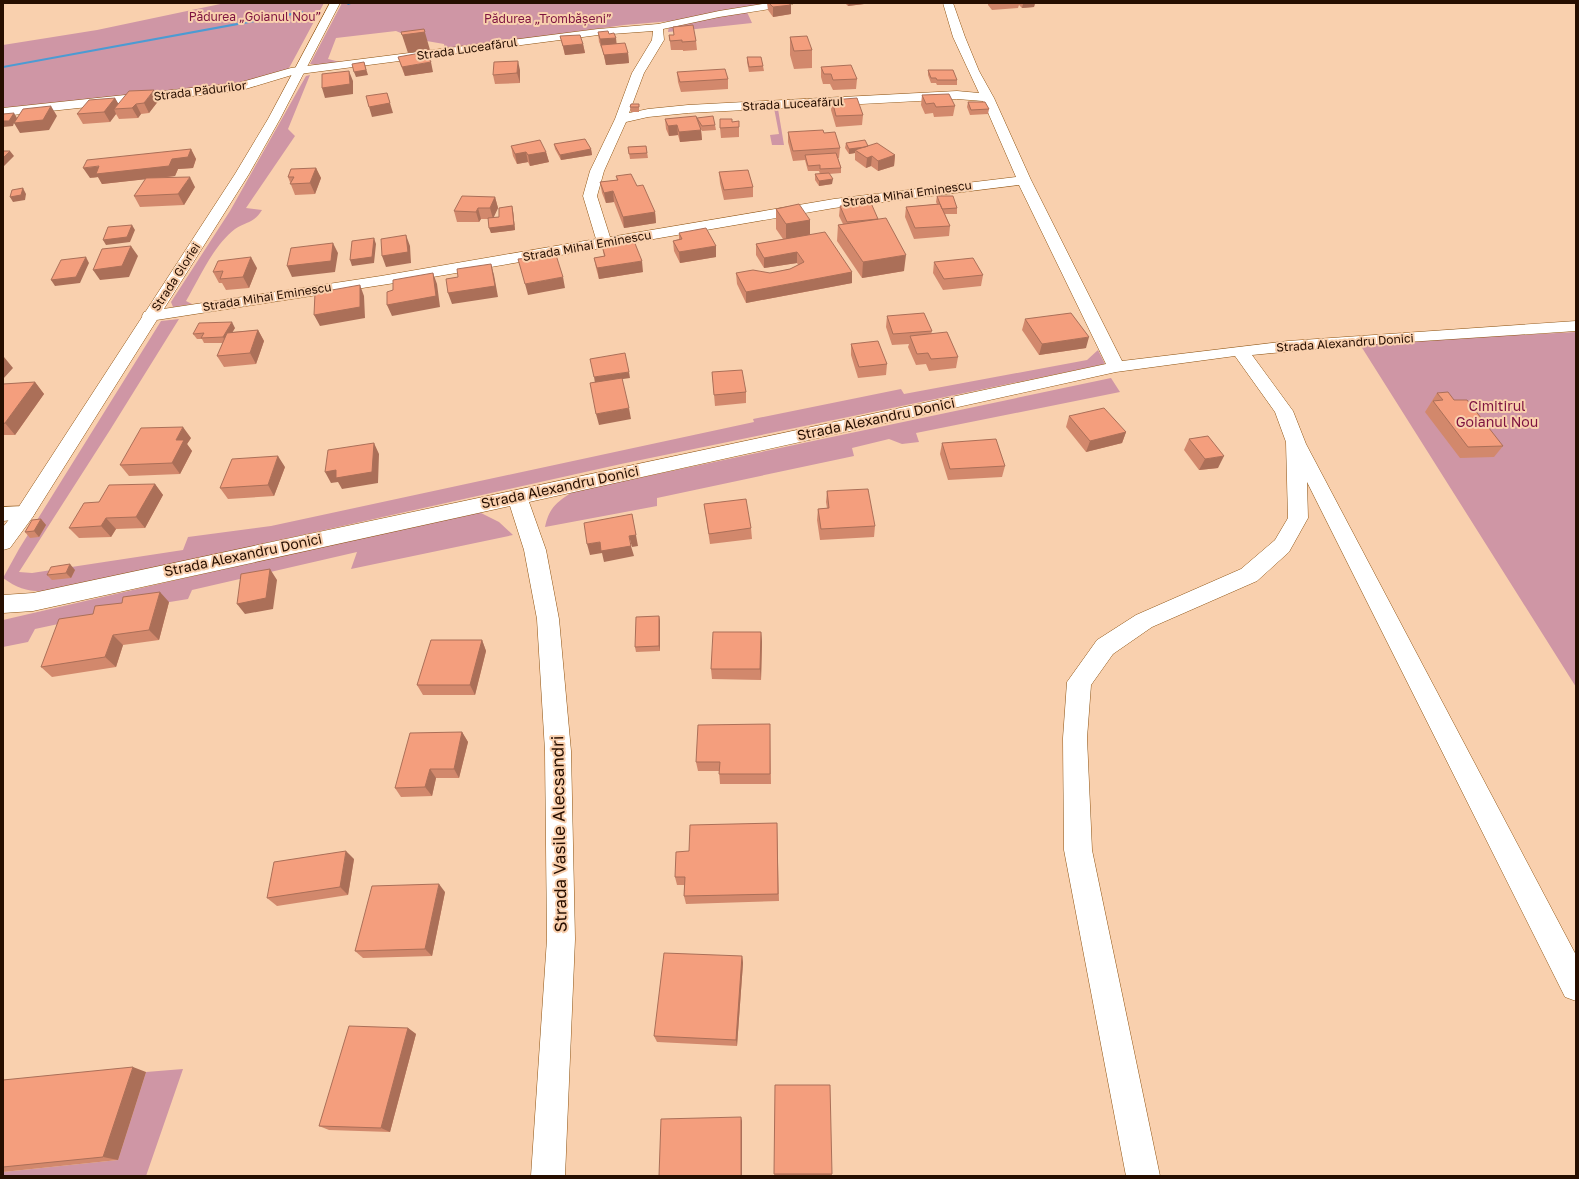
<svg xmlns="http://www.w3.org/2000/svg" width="1579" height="1179" viewBox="0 0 1579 1179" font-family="'Golos Text',sans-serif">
<rect width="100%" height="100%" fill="#f9d0ae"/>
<!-- green -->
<path fill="#cf96a5" d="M225,3H324L288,70L238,85L3,109V45L97,30Z
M342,3H777L672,21L624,25L445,50L444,44L415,39L396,31L336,38L328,59L344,63L323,66L310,64Z
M747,12L752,23L668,32L669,26Z
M310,75L288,129L295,136L246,208L262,210C254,223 247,221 235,229C213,246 200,277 186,301L192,304L173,307L171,302L230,211L306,76Z
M774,108L778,109L784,145H772L770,135L779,134Z
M179,319L110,430L19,572L32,573L183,550L188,537L271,526L754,422L753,419L901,389L904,394L1087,360L1098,350L1105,364L621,464L55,590C34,593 21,591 3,578L19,549L161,321Z
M1576,332V687L1359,343Z
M1111,378L1120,392L916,433L919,442L902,444L889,439L852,448L854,456L657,498V506L545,527C549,508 556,503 572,492Z
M479,512L499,522L513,535L351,569L357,552L192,590L188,599L133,608L35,629L28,642L3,647V620L465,513Z
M183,1069L146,1176H3V1172L118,1160L146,1072Z"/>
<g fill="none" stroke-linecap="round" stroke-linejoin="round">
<!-- stream -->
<path fill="#4c9bd3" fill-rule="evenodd" d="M346,3H354L348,5Z
M302,11L304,13L3,68V66Z"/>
<defs>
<path id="street" d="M769,3H794L789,6L719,17L663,29L664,40L644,73L629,113L648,109L688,105L957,91L979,93L953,37L943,3H953L965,37L979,71L994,98L1031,180L1122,361L1288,341L1576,321V331L1346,346L1252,355L1293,411L1306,444L1576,955V1001L1565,997L1307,482L1308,518L1289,552L1257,581L1152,627L1113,654L1091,685L1087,738L1092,850L1160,1176H1126L1064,850L1063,738L1067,682L1097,640L1136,615L1241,569L1275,540L1288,518L1286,442L1275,412L1235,356L1116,372L529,502L546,550L559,619L571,751L575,939L565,1176H531L547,939L545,751L537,619L524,550L510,506L33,611L3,613V595L33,593L1106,364L1019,185L834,208L427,278L150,321L144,320L142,316L144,312L150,311L381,276L596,239L583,196L590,171L615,119L632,73L652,40L653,31L598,35L292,75L239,91L3,116V108L238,83L291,68L598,29L658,24L719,11ZM957,99L983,101L1016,177L834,199L610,237L597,196L604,171L626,122L648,117L688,113Z
M25,506L32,508L35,513L32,518L3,521V507Z"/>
<path id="secondary" d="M330,3H340L280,119L249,174L32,518L10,548L3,550V527L18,508L235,174L268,119Z"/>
</defs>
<!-- street casing -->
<use href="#street" stroke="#8e5312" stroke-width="1"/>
<!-- secondary casing -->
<use href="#secondary" stroke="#8e5312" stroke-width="1"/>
<!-- street -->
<use href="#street" fill="#fff" fill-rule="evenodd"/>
<!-- secondary -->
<use href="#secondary" fill="#fff" fill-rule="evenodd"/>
</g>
<!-- wall -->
<path fill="#d2886c" d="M767,3H788L791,5V14L773,17L768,10Z
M845,3H872L848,6Z
M988,3H1035L1034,7L1022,8L1019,5L1018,8L992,10L988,5Z
M673,27L696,41L697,50L683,51V50H671L669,35H674Z
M598,32L609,34L616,38V43L628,53L629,63L606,65L602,48L599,42Z
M560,36L583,44L585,53L565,55Z
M790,37L812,50V68L794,69L790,55Z
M398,57L433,72L405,76L401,66Z
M747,57L763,66L764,71L749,72L747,62Z
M821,67L857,79L856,89L833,90L830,84H823L821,77Z
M520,70V83L495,84L493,75Z
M928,70L957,80V85H937L936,83H931L928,75Z
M677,72L728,79V89L681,92L678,82Z
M922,95L955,106L953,116L934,117L933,113L925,114L921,105Z
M115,98L118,104L159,100L149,113L141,114L138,118L119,119L116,114L110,122L83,124L77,114Z
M832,100L863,115L862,125L836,127L831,110Z
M968,102L989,109L988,114L970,115L967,107Z
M639,104V112H631L630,107Z
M697,118L715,125L716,130L702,131L700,127L701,130L702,140L680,142L678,135L669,136L666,129L665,119L698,121Z
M739,121V137L721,138L720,128L732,122Z
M788,132L824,133L840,148L839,158H838L841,168V173L829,174L832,184L819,186L815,180V174H820L819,171H808L805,160L793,161L788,142Z
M846,143L868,146L895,155L894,166L878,171L871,166L866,168L855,160V153L849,154L845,148Z
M554,144L591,149L592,155L561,160L555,149Z
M511,146L546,152L549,162L530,166L528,162L517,164L513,156Z
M646,146L648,158L630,159L628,147Z
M191,149L196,159L193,168L178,169L175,176L160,178L195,187L184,205L140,207L134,196L146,179L102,184L98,177L90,178Z
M316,168L321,178L315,194L295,195L288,177Z
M719,172L753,187V197L724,200L720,183Z
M616,176L637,186L655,212L656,223L624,228L614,202L606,203L602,193L600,182L617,180Z
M937,196L957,208V214H945L950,226L949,236L914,239L905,217L906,207L937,204L936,202Z
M495,197L498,208L493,217H499L513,211L515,230L491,233L488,219H481L479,222H457L454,211Z
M840,206L878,219L904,271L862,278L837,241L838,225L843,224L839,216Z
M776,209L810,220V235L852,272V283L746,303L737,284L736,273H770L790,269L798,265L797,263L764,268L756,255V244L783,239L776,229Z
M679,233L716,246V257L680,263L674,251L673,241L679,239Z
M602,246L643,272L599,279L596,268L594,258L604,256Z
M934,262L983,275L981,286L943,290L933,273Z
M257,268L249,288L226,290L222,283H219L213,272Z
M887,316L932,331L931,334L958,357L956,368L929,371L926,364L916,365L908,347L909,344L892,345L886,327Z
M1025,319L1086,348L1039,355L1022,330Z
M235,328L232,332L258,330L264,341L256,364L224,367L217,356L223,343H204L202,339H197L193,334Z
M851,344L887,364L886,375L858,378L851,355Z
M712,372L746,392V403L715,406Z
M35,382L44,394L15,435H3V384Z
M1437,393L1454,400L1503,446L1494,457L1460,458L1425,412Z
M1069,416L1126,432L1122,443L1086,452L1066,427Z
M191,438L187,444L192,451L180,474L129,476L120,465Z
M1189,439L1218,468L1199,470L1184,450Z
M942,443L1005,466L1002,477L948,480L940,454Z
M285,467L274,496L228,499L220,488Z
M155,484L163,495L145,528L116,529L111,537L79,538L69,528L99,502Z
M827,491L875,526L874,537L820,540L817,520L818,509L827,508L826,502Z
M704,504L751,528L752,539L710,544Z
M41,519L46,525L39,537L30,538L25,532Z
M75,570L71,578L52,580L47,575Z
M169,602L159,640L123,645L116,667L52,677L41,667Z
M659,616L660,621V651L636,652L635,647Z
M761,632L762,642L761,680L712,679L711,669Z
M482,640L486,651L475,695H423L417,685Z
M770,724L771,784H720L719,771H698L696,762Z
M462,732L468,742L459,778H436L432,796L401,797L395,788Z
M777,823L779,901L686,904L684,896V885H677L675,877L689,851Z
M354,859L348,895L277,906L267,898Z
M445,892L432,956L363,958L355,951Z
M742,956L743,963L737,1046L657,1042L654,1036Z
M408,1028L416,1034L390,1132L329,1130L319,1126Z
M146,1072L118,1160L3,1172V1080Z
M774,1174H832V1176H775Z"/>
<!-- shaded-wall -->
<path fill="#ab6f58" d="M849,3H872L848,6Z
M1035,3L1034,7L1022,8L1023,4Z
M791,5V14L773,17V7Z
M424,29L430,50L408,53L402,35Z
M616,38L617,47L601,45V48L600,39Z
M583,44L585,53L565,55L563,46Z
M628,53L629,63L606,65L604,55Z
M518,61L520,70V83L517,73Z
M364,62L368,75L356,77L354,72Z
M431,62L433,72L405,76L402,67Z
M349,71L353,81V94L325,98L322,88Z
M154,90L159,100L149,113L144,103Z
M387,93L393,113L372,117L369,107Z
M115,98L121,108L114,109L116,114L110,122L104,112Z
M136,104L141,114L138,118L132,108Z
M51,106L57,116L49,130L20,133L14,123L13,126L3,127V121L14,113L17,118Z
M677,125L678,135L669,136L668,126Z
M701,130L702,140L680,142L679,132Z
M869,146L855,150V153L849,154V149Z
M191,149L196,159L193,168L178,169L175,176L102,184L98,177L90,178L83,168L172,159Z
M591,149L592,155L561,160L560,155Z
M10,151L14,156L3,167V158Z
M526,152L528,162L517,164L515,154Z
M546,152L549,162L530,166L528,155Z
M895,155L894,166L878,171V161Z
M872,156L871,166L866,168L867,158Z
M316,168L321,178L315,194L310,183Z
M190,177L195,187L184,205L178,194Z
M833,179L832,184L819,186V181Z
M23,188L26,194L25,200L13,202L10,197Z
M613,191L614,202L606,203L604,193Z
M495,197L498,208L493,219L490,208Z
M512,206L513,211L515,230L491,233L489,228Z
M478,208L481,219L479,222L476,212Z
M655,212L656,223L624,228L623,217Z
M810,220V240L786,245V224Z
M132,225L135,230L130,242L106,245L103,240Z
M406,235L410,246L411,263L386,267L382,256Z
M374,238L376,244L374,263L352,266L350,260Z
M333,243L338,253L335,272L292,277L287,266Z
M131,246L138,256L129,277L100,280L93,270Z
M716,246V257L680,263L679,252Z
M797,252V263L764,268V258Z
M906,255L904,271L862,278L863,262Z
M86,257L89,263L80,283L55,286L51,280Z
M251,257L257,268L249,288L243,277Z
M642,261L643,272L599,279L597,268Z
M491,264L494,275L498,297L452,304L448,293Z
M852,272V283L746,303V292Z
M433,273L437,284L440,307L392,316L387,305Z
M563,277L565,288L528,295L525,284Z
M360,285L364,296L365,318L320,326L314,315Z
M232,322L235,328L226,343L223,337Z
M258,330L264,341L256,364L250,353Z
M1089,337L1086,348L1039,355L1042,344Z
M3,357H4L13,368L3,379Z
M629,372L630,378L595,383L594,377Z
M35,382L44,394L15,435L5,423Z
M629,408L631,419L599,425L596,414Z
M183,427L191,438L187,444L192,451L180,474L172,463L176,440Z
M1126,432L1122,443L1086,452L1090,441Z
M374,443L379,454L378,483L342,489L338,482L331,483L325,472Z
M278,456L285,467L274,496L268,485Z
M1224,456L1218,468L1199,470L1205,459Z
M155,484L163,495L145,528L136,517Z
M632,514L638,546L632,547L629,536Z
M106,518L116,529L111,537L101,526Z
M41,519L46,525L39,537L34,531Z
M600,542L631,546L634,556L604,562L602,553L590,555L587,544Z
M70,564L75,570L71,578L66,573Z
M270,569L277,580L273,609L245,614L237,604Z
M160,592L169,602L159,640L149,630Z
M659,616L660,621V651L659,646Z
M761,632L762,642L761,680L760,669Z
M113,635L123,645L116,667L105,657Z
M482,640L486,651L475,695L470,685Z
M462,732L468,742L459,778L454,769Z
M430,769L436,778L432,796L425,787Z
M346,851L354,859L348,895L340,887Z
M439,884L445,892L432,956L425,949Z
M742,956L743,963L737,1046L736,1040Z
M408,1028L416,1034L390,1132L381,1128Z
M133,1067L146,1072L118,1160L103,1157Z
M741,1117L742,1121V1176H741Z"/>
<!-- building -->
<path fill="#f49e7d" stroke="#ab6f58" d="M769,3H788L791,5L773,7Z
M1022,3H1033L1023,4Z
M693,25L696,41L682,42V40L670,41L669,35H674L673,27Z
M424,29L425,32L402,35L401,32Z
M608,31L609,34L614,33L616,38L600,39L598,32Z
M580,35L583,44L563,46L560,36Z
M807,36L812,50L794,51L790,37Z
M625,43L628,53L604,55L601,45Z
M426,52L431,62L402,67L398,57Z
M747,57H761L763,66L749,67Z
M518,61L517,73L493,75L494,62Z
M364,62L366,70L354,72L352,64Z
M851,65L857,79L833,80L831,74H824L821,67Z
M725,69L728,79L680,82L677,72Z
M928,70H953L957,80H937L936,78H931Z
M349,71L350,84L322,88V74Z
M154,90L144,103L136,104L132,108L114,109L129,91Z
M387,93L390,103L369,107L366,96Z
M949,94L955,106L936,107L934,103L926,104L922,95Z
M115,98L104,112L77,114L89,100Z
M857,98L863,115L836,116L832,100Z
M968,102H985L989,109L971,110Z
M631,104H639V107H630Z
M51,106L43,120L14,123L23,109Z
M14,113L9,121H3V114Z
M696,116L701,130L679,132L677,125L668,126L665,119Z
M713,116L715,125L702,126L697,118Z
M720,119H732V122L739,121V127L720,128Z
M823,130L824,133L835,132L840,148L793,151L788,132Z
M585,139L591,149L560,155L554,144Z
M540,140L546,152L528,155L526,152L515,154L511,146Z
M865,140L868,146L865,147L849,149L846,143Z
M877,143L895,155L878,161L872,156L867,158L855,150Z
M646,146L647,153L629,154L628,147Z
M191,149L188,157L172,159L169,166L96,174L99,166L83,168L87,160Z
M3,151H10L3,158Z
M836,153L841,168L820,169V165L808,166L805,155Z
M316,168L310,183L290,184L294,177H288L291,169Z
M748,170L753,187L724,190L719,172Z
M829,173L833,179L819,181L815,174Z
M631,174L637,186L643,185L655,212L623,217L613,191L604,193L600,182L618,180L616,176Z
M190,177L178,194L134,196L146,178Z
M23,188L21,195L10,197L12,190Z
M462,196L495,197L490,208H478L476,212L454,211Z
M937,196H953L957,208L942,209L940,204Z
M871,203L878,219L847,222L840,206Z
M799,204L810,220L786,224L776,209Z
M940,204L950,226L915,228L906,207Z
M512,206L514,225L489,228L488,218L499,217V208Z
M886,218L906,255L863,262L838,225Z
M132,225L127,237L103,240L108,227Z
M706,228L716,246L679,252L673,241L682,239L679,233Z
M825,232L852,272L746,292L736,273L753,270L770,273L790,269L804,262L797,252L764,258L756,244Z
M406,235L408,252L382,256L381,239Z
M374,238L372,257L350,260L352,241Z
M634,241L642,261L597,268L594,258L605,256L602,246Z
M333,243L331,261L287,266L291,248Z
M131,246L122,266L93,270L102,249Z
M556,255L563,277L525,284L518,259Z
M86,257L76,277L51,280L61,260Z
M251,257L243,277L220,279L223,271L213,272L218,261Z
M973,258L983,275L944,279L934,262Z
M491,264L495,286L448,293L446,279L458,277L457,269Z
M433,273L436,296L387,305V292L393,290V280Z
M360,285V307L314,315L315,293Z
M924,313L932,331L893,334L887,316Z
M1071,313L1089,337L1042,344L1025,319Z
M232,322L223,337L201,338L204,333L193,334L199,323Z
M258,330L250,353L217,356L227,333Z
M947,332L958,357L931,359L928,353L917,354L910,336Z
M878,341L887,364L859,367L851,344Z
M625,353L629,372L594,377L590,359Z
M742,370L746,392L714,395L712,372Z
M622,378L629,408L596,414L590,383Z
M35,382L5,423L3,424V384Z
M1448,392L1454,400H1467L1503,446L1468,447L1433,401L1443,400L1437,393Z
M1104,408L1126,432L1090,441L1069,416Z
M183,427L176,440H184L172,463L120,465L141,428Z
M1208,436L1224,456L1205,459L1189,439Z
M996,439L1005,466L950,469L942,443Z
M374,443L372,472L336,478V470L325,472L328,450Z
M278,456L268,485L220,488L232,459Z
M155,484L136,517L106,518L101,526L69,528L84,503L99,502L109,485Z
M868,489L875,526L821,529L818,509L829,508L827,491Z
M746,499L751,528L709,534L704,504Z
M632,514L636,535L629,536L631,546L601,551L600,542L587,544L584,523Z
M41,519L34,531L25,532L32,520Z
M70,564L66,573L47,575L51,567Z
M270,569L266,598L237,604L241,574Z
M160,592L149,630L113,635L105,657L41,667L59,619L93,614L95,606L122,603L123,597Z
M659,616V646L635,647L636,617Z
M713,632H761L760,669H711Z
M431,640H482L470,685H417Z
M770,724V774H719L720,762H696L698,725Z
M462,732L454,769H430L425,787L395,788L410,733Z
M777,823L778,894L684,896L685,877H675L676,852L689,851L690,825Z
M346,851L340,887L267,898L274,862Z
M439,884L425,949L355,951L372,886Z
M664,953L742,956L736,1040L654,1036Z
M349,1026L408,1028L381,1128L319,1126Z
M133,1067L103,1157L3,1167V1080Z
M775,1085H830L832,1174H774Z
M741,1117V1176H659L661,1119Z"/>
<g text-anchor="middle" stroke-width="4" stroke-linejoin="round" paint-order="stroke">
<!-- far-park labels -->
<g font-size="12" fill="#7d1340" stroke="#f9d0ae">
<text x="255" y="21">Pădurea „Goianul Nou”</text>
<text x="548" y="23">Pădurea „Trombășeni”</text>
</g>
<!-- far-street labels -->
<g font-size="12" fill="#260e00" stroke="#f9d0ae">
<text transform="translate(467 49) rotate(-8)" y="4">Strada Luceafărul</text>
<text transform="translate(200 91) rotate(-7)" y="4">Strada Pădurilor</text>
<text transform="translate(793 104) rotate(-3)" y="4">Strada Luceafărul</text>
<text transform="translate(907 194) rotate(-8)" y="4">Strada Mihai Eminescu</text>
<text transform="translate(587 246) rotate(-10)" y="4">Strada Mihai Eminescu</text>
<text transform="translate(176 277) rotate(-57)" y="4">Strada Gloriei</text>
<text transform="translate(267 297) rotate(-9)" y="4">Strada Mihai Eminescu</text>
<text transform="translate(1345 343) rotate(-4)" y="4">Strada Alexandru Donici</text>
</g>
<!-- park labels -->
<g font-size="14" fill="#7d1340" stroke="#f9d0ae">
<text x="1497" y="411">Cimitirul<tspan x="1497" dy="16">Goianul Nou</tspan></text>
</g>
<!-- street labels -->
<g font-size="14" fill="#260e00" stroke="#f9d0ae">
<text transform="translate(876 419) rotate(-12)" y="5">Strada Alexandru Donici</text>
<text transform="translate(560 487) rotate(-12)" y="5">Strada Alexandru Donici</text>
<text transform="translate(243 555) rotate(-12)" y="5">Strada Alexandru Donici</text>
</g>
<!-- near-street labels -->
<g font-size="17" fill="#260e00" stroke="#f9d0ae">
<text transform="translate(559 834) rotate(-91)" y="6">Strada Vasile Alecsandri</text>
</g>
</g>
<!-- border -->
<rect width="1579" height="1179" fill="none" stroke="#260e00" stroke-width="8"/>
</svg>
